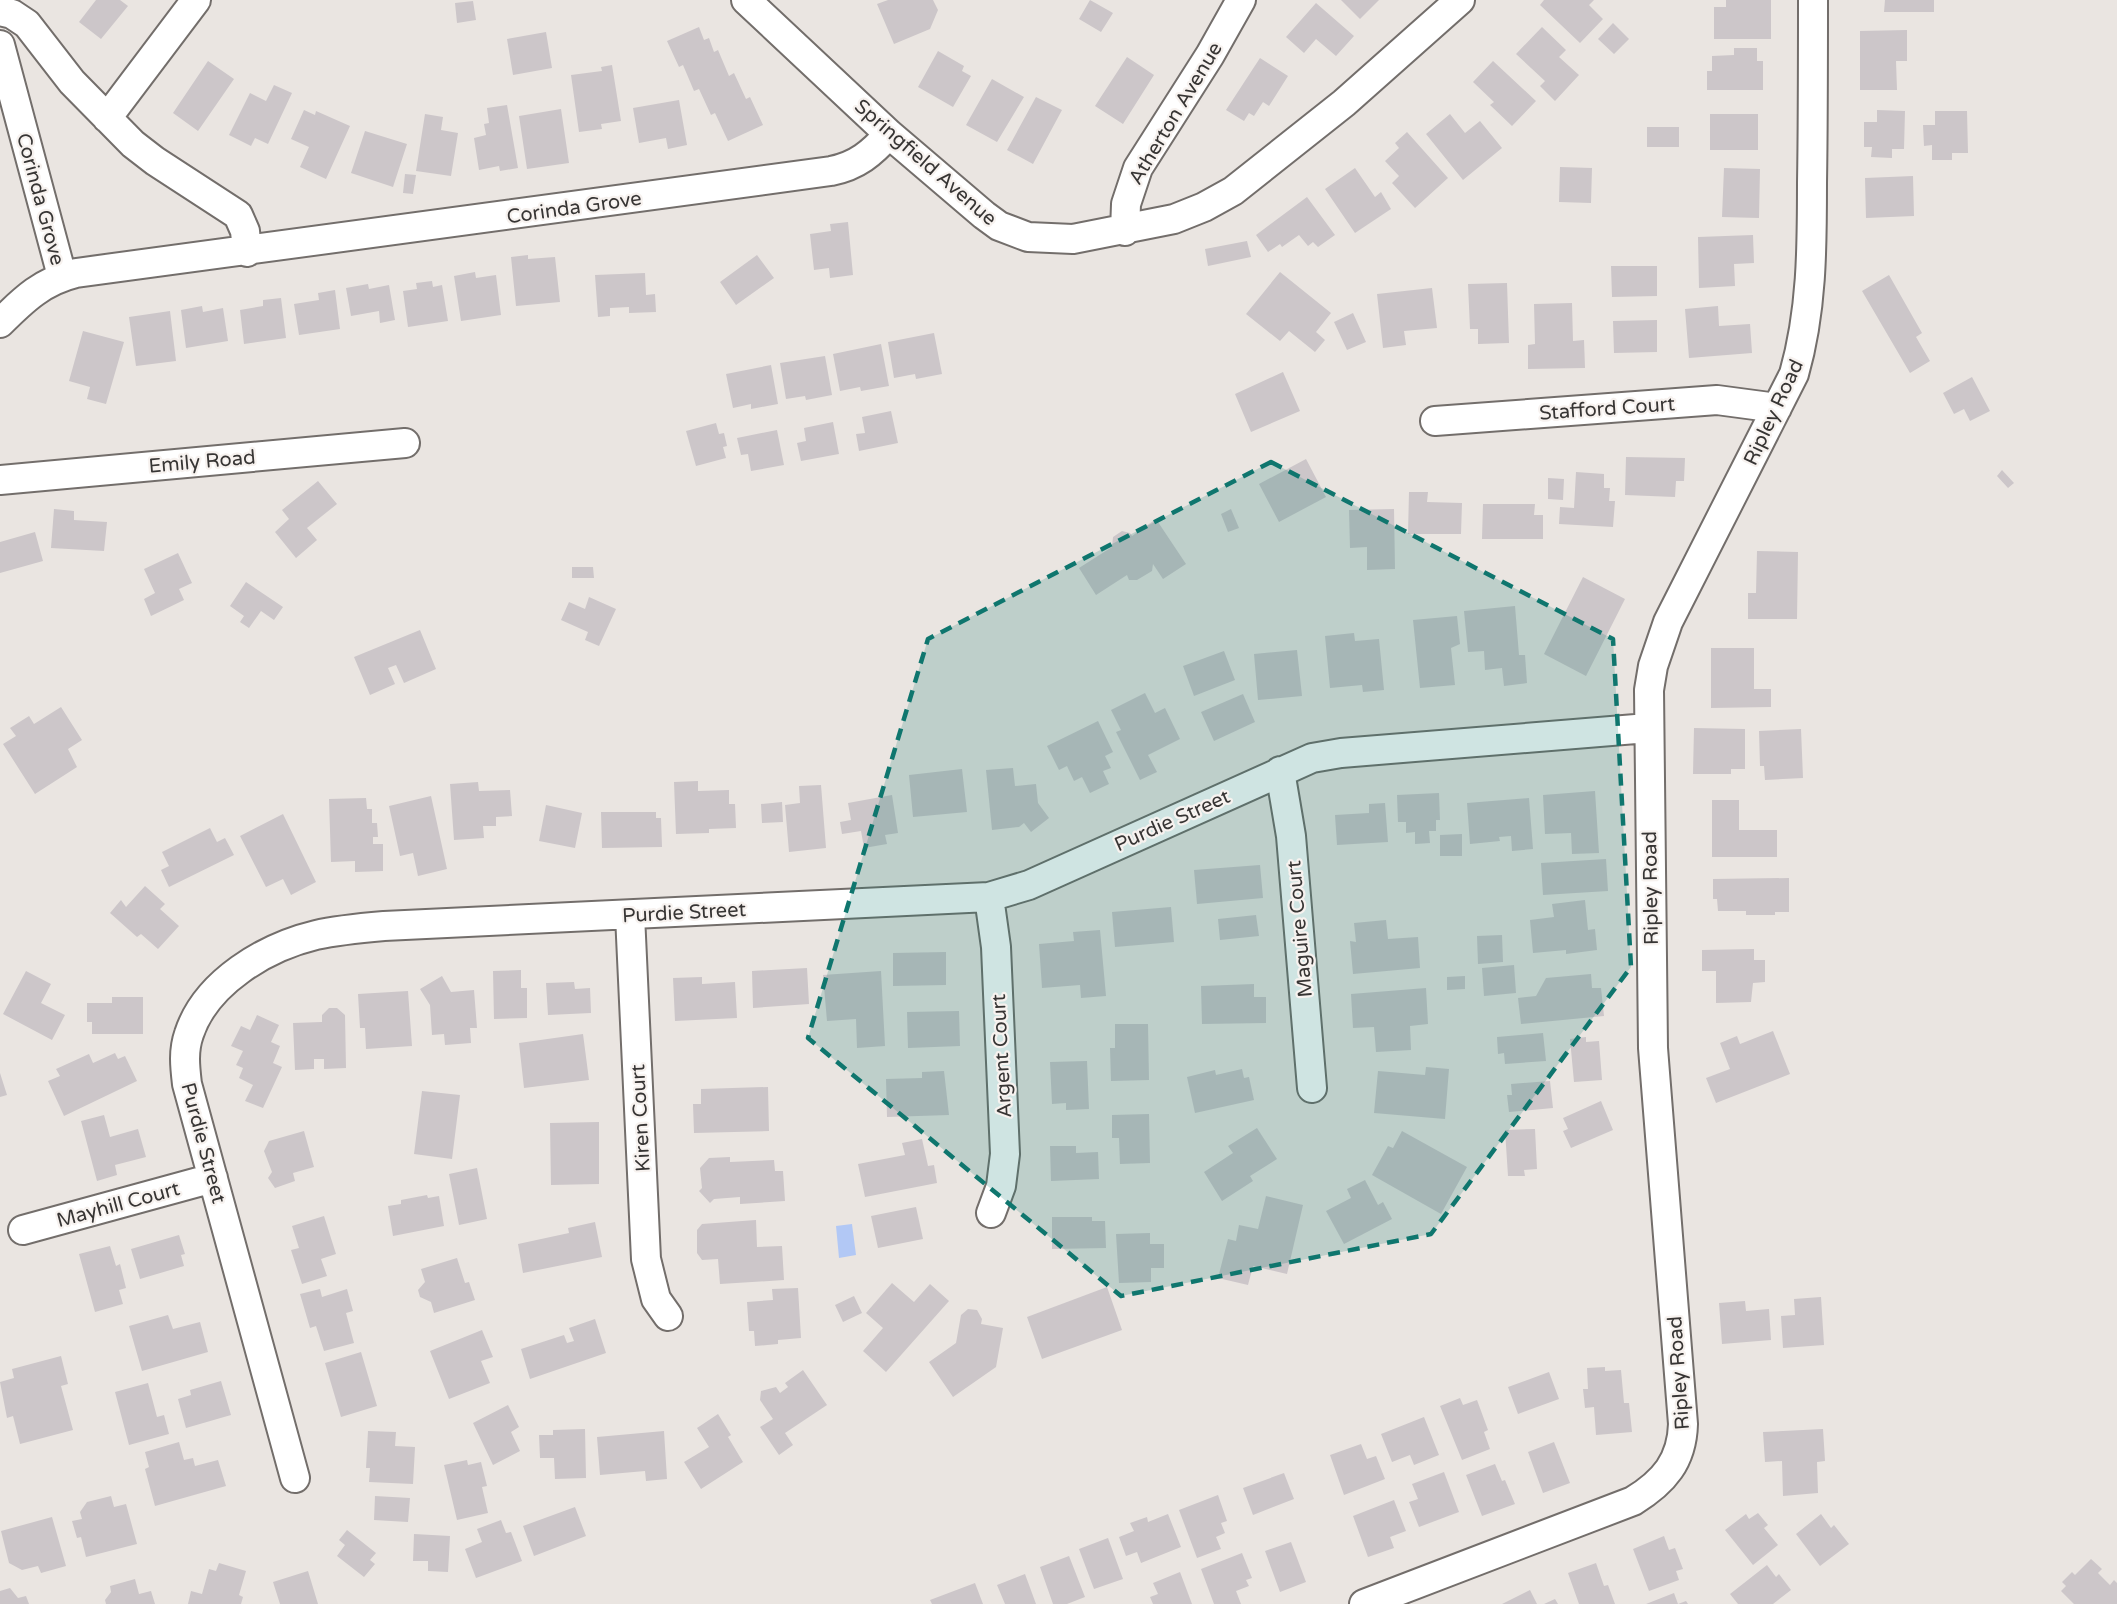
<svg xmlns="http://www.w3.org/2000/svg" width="2117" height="1604" viewBox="0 0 2117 1604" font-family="'Varela Round',sans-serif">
<rect width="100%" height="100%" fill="#eae5e1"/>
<!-- water -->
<path fill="#b2c8f5" d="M852,1224L856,1255L839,1258L836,1226Z"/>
<!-- building -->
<path fill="#ccc6c9" d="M96,0H120L128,6L101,39L79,22Z
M888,0H933L938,10L930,29L894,44L877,4Z
M1090,0L1113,13L1101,32L1079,19Z
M1341,0H1379L1360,19Z
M1544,0H1594L1589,5L1603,19L1580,43L1540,5Z
M1726,0H1771V39H1714V7H1726Z
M1885,0H1934V12H1884Z
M473,1L476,20L457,23L455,3Z
M1316,3L1354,36L1336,56L1316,39L1304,53L1286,37Z
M1613,23L1629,39L1614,54L1598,39Z
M699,27L704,40L709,38L714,52L718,50L729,76L734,73L746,99L750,97L763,125L728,141L715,113L711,115L699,89L694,91L683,65L679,67L667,41Z
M1542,27L1566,50L1559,57L1579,75L1555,101L1540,86L1545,81L1516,54Z
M1907,30V61H1896L1897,90H1860V31Z
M546,32L552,68L513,75L507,39Z
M1734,48H1757V61H1763V90H1707V71H1712V56L1734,55Z
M938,51L964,66L962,71L971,76L953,107L918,87Z
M1127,57L1154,75L1123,124L1095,106Z
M1260,58L1288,76L1269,106L1263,102L1254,116L1249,113L1244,121L1226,110Z
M208,61L234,79L198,131L173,113Z
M1493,61L1536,101L1512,126L1490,105L1494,102L1473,82Z
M612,65L621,121L601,124L602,129L579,132L571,75L602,71L601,67Z
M992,79L1024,97L997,142L966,125Z
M274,85L292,93L268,144L255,138L251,146L229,135L250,93L266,101Z
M1036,97L1062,110L1033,164L1007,150Z
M679,100L687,145L668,149L666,138L639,143L633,108Z
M507,105L518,168L500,171L499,166L479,170L474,138L486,135L484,124L489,123L487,108Z
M561,109L569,163L527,169L519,116Z
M304,110L315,115L316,111L350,126L326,179L300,167L309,147L291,139Z
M1877,110L1905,111L1904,149H1892V158L1871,157L1872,147H1864V122H1877Z
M1935,111H1967L1968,153H1952V160H1932V145L1924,146L1923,125H1935Z
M425,114L443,117L441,130L458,133L451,176L416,171Z
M1450,114L1465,133L1480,121L1502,148L1463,180L1426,134Z
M1710,114H1758V150H1710Z
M1647,127H1679V147H1647Z
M365,131L407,144L393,187L351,173Z
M1407,132L1448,178L1415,208L1392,183L1399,176L1385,161L1399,148L1395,143Z
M1560,167L1592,168L1591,203L1559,202Z
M1355,168L1375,197L1381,192L1391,209L1355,233L1325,189Z
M1724,168L1760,169L1759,218L1722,217Z
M405,174L416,175L413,194L403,193Z
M1913,176L1914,216L1866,218L1865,178Z
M1307,197L1335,235L1318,247L1313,242L1308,246L1299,235L1282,247L1280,244L1268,252L1256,235Z
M848,222L853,275L830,278L829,268L814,270L810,234L831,231L830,224Z
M1753,235L1754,263L1734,264L1735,286L1699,288L1698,237Z
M1247,241L1251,257L1208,266L1205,249Z
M528,255V259L555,257L560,302L516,306L511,257Z
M757,255L774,278L736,305L720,282Z
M1611,266H1657V296L1612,297Z
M475,272L476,278L496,275L501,315L461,321L454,276Z
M1280,272L1331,313L1316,332L1325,340L1315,352L1289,331L1280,341L1246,314Z
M645,273L646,295L655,294L656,312L629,313V307L610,308V316L598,317L595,275Z
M1889,275L1922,333L1916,337L1930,361L1910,373L1862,291Z
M432,281L433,287L442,285L448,321L408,327L403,291L417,289L416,283Z
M1507,283L1509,343L1478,344V329H1470L1468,284Z
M368,284L369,289L389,285L395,320L380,323L379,311L351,316L346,288Z
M1432,288L1437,328L1404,331L1406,345L1383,348L1377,294Z
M335,290L340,329L299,335L294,304L319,300L318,293Z
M281,298L286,338L244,344L240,310L263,306V300Z
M1572,303L1573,341L1584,340L1585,368L1528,369V345L1535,344L1534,304Z
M202,306L203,312L223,308L228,341L186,348L181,310Z
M1718,306L1719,326L1750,324L1752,353L1689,358L1685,309Z
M170,311L176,361L136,366L129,317Z
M1353,313L1366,342L1347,350L1334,322Z
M1657,320V352L1614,353L1613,321Z
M83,331L124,342L106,404L87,399L90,387L69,381Z
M934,333L942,374L916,379L915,374L894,378L888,342Z
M881,344L889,386L861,391L860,387L840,391L833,354Z
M825,356L832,395L806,400L805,396L786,399L780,363Z
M771,365L778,404L751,409V404L733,408L726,374Z
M1283,372L1300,411L1251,432L1235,394Z
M1972,377L1990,411L1970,421L1964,409L1954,414L1943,393Z
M891,411L898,443L859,451L856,434L865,433L862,417Z
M833,422L839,454L801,461L797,443L806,441L804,428Z
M716,423L719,434L724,433L727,446L723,447L726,458L696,466L686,431Z
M777,430L784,465L751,471L748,454L741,455L737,438Z
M1626,457L1685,458L1684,481H1676L1675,497L1625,495Z
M1306,459L1326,497L1279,522L1259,484Z
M2002,470L2014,483L2008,488L1997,476Z
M1576,472L1604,474V488H1610L1609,501H1615L1613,527L1559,524L1560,507L1574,508Z
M1548,478L1564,479L1563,500L1548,499Z
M318,481L337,504L307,528L317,540L296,558L275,532L289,519L282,510Z
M1409,492H1428L1427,502L1462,503L1461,534H1408Z
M1483,504H1535L1534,515H1543V539H1482Z
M54,509L74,511V520L107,522L104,551L51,548Z
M1231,509L1239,528L1228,532L1221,514Z
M1394,509L1395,569L1367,570V547L1350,548L1349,510Z
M1156,519L1186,564L1163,579L1153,564L1152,571L1137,580H1129L1127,575L1096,595L1079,568L1112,547L1113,537L1122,531L1130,533L1132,536Z
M35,532L43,561L0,573V542Z
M1757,551L1798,552L1797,619H1748V593H1756Z
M178,553L192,583L179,589L184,600L151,616L144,599L155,593L144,569Z
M572,567H593L594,578H572Z
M1583,577L1625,599L1586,676L1544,654Z
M246,582L283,607L274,620L261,611L249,628L240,622L244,616L230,606Z
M589,597L616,609L599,646L585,640L588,632L561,620L569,602L585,609Z
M1515,606L1519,655H1525L1527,683L1504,686L1502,668L1485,670L1484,651L1468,652L1464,611Z
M1457,616L1460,644L1451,648L1455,685L1420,688L1413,620Z
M420,630L436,669L404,683L396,665L388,668L395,684L370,695L354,657Z
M1354,633L1355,641L1379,639L1384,690L1363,692L1362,685L1330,688L1325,636Z
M1711,648H1754V689H1771V707L1711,708Z
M1297,650L1302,696L1258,700L1254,654Z
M1224,651L1235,680L1194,696L1183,666Z
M1145,693L1155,713L1165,708L1180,739L1148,755L1157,772L1140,780L1116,732L1121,730L1111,710Z
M1243,694L1255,722L1214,741L1201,712Z
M61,707L82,740L68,749L77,767L35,794L3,744L16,736L10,728L29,716L34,724Z
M1098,721L1113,752L1105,756L1111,768L1103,771L1109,784L1090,793L1082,777L1074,781L1067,766L1059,770L1047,746Z
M1694,728L1745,729V769H1731V774H1693Z
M1801,729L1803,778L1765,780L1764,766H1760L1759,731Z
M1013,768L1015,786L1036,784L1038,803L1049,818L1031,832L1024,823L1019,827L992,830L986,770Z
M962,769L967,812L913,817L909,775Z
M698,781V791L729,790V804H735L736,828L709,829V833L676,834L674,782Z
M478,782L479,791L510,790L512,816L496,817V826H483L484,838L454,840L450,784Z
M821,785L826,848L789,852L785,805L800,803L799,786Z
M1595,791L1599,853L1572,854L1571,833L1545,834L1543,795Z
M1439,793L1440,820H1436V831H1429L1430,843L1415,844V832L1406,833V822H1398L1397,795Z
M892,795L898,833L885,835L887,844L864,848L861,831L842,834L840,822L851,820L848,803Z
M431,796L447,869L418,876L413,853L400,856L389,806Z
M366,798L367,809H372V823H377L378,837H373V844H383V871L355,872V861L331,862L329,799Z
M1529,798L1533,849L1512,851L1511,836L1499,837L1500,841L1470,844L1467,803Z
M1712,800H1739V830H1777V857H1712Z
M782,802L783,822L762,823L761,804Z
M1385,803L1388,842L1337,845L1335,815L1369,813V804Z
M546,805L582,813L575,848L539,841Z
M601,812H656V818H661L662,847L602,848Z
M283,814L316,882L291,895L283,879L266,887L240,836Z
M210,828L217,842L225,838L234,855L169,887L161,870L169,866L162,852Z
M1462,834V856H1440V835Z
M1606,859L1608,891L1543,895L1541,863Z
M1260,865L1263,898L1197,904L1194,870Z
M1789,878V912H1775V915H1746V911H1718L1717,899H1713V879Z
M145,886L165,904L160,909L179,926L158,949L141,934L137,937L110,913L121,900L126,907Z
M1585,900L1588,930L1595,929L1597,950L1566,954V950L1533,953L1530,920L1554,917L1552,904Z
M1171,907L1174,942L1115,947L1112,912Z
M1256,915L1259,936L1220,940L1218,919Z
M1386,920L1388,939L1418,937L1420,968L1353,974L1350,941L1356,942L1354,923Z
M1100,930L1106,996L1081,998L1080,985L1042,988L1039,944L1074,941L1073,932Z
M1502,935L1503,962L1478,964L1477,936Z
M1754,949V960H1765V982L1753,983L1751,1002L1716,1003V971H1702V950Z
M946,952V985L893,986V953Z
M1514,965L1516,993L1484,996L1482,968Z
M807,968L809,1004L753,1008L752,971Z
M521,970V988H527V1018L494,1019L493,971Z
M26,971L51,984L41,1003L65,1015L52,1040L3,1014Z
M881,971L885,1046L857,1048L856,1019L827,1021L823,975Z
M1591,974L1592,988H1601L1604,1016L1521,1024L1518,998L1536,996L1546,978Z
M442,976L451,992L474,990L477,1028H470L471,1043L445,1045L444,1034L432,1035L430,1005L420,989Z
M1465,976V989L1447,990V977Z
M702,977V984L735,982L737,1018L675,1021L673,978Z
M574,982L575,989L590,988L591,1013L548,1015L546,983Z
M1254,984V997H1266V1023L1202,1024L1201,986Z
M1426,988L1428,1024L1410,1026L1411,1050L1376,1052L1374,1027L1353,1028L1351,994Z
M408,991L412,1046L366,1049L365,1028H360L358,994Z
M112,997H143V1034H92V1022H87V1003H112Z
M329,1008H337L345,1015L346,1068L324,1069V1059H314V1069L295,1070L293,1023L322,1022V1015Z
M959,1011L960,1046L908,1048L907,1012Z
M257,1015L279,1025L271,1042L280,1046L273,1063L282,1067L263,1108L245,1101L253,1085L239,1078L243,1068L236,1065L243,1051L231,1046L241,1026L250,1030Z
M1115,1024H1148L1149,1080L1111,1081L1110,1048H1115Z
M1773,1031L1790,1074L1716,1103L1706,1078L1730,1069L1720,1043L1737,1036L1740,1044Z
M1543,1033L1546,1061L1505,1064L1504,1053L1498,1054L1497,1037Z
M583,1034L589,1080L524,1088L519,1043Z
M1586,1037V1042L1599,1041L1602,1080L1574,1082L1570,1039Z
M115,1053L118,1059L125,1056L137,1081L64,1116L48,1081L60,1076L56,1069L89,1054L93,1063Z
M1087,1061L1089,1109L1066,1110V1103L1052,1104L1050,1062Z
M1426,1067L1449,1069L1445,1119L1374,1113L1378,1071L1425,1075Z
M1242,1069L1244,1078L1249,1077L1254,1100L1195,1113L1187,1077L1215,1070L1216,1075Z
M944,1071L949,1115L887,1117L886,1079L922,1078V1072Z
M0,1073L7,1095L0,1097Z
M1550,1081L1553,1108L1509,1112L1507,1095H1512L1511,1084Z
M768,1087L769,1131L694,1133L693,1104H701V1089Z
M422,1091L460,1095L452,1159L414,1154Z
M1601,1101L1613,1130L1571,1148L1563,1131L1568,1129L1563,1118Z
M1149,1114L1150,1163L1120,1164L1119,1138H1112V1115Z
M104,1115L110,1137L138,1129L146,1157L115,1165L117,1175L97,1181L81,1121Z
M599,1122V1184L551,1185L550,1123Z
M1257,1128L1277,1159L1250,1176L1253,1181L1222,1201L1204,1172L1233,1153L1228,1146Z
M1535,1129L1537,1169L1524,1170L1525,1176H1508L1505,1130Z
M304,1131L314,1167L293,1173L295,1181L275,1188L268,1178L272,1172L264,1151L269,1141Z
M1402,1131L1467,1167L1441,1214L1372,1175L1388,1146L1393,1148Z
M922,1139L928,1166L934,1165L937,1183L865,1197L858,1164L905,1155L902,1143Z
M1050,1146H1076V1153L1098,1152L1099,1179L1051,1181Z
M730,1157V1162L774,1160L775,1171H783L785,1201L740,1204V1197L714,1199L710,1203L699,1191L702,1188L700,1168L709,1158Z
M477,1168L487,1219L459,1225L449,1174Z
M1365,1180L1378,1205L1383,1202L1392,1219L1344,1244L1326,1211L1351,1198L1347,1189Z
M427,1195L428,1198L439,1196L444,1226L393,1236L388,1206L401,1204V1200Z
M1266,1196L1303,1205L1287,1274L1253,1266L1248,1285L1218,1278L1228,1239L1236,1241L1239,1225L1258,1229Z
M916,1207L923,1239L878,1248L871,1216Z
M324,1216L336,1254L321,1259L327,1276L302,1284L291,1250L299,1248L292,1226Z
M1052,1217H1092V1221H1105L1106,1248L1052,1249Z
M756,1220L757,1247L782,1246L784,1280L720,1284L718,1259L702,1260L697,1253V1230L702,1224Z
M595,1222L602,1257L523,1273L518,1244L569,1233L568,1228Z
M1150,1233V1244H1164V1268H1151V1282L1119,1283L1116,1234Z
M179,1235L185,1254L181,1255L184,1266L140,1279L131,1249Z
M110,1246L116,1266L120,1264L126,1288L119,1290L123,1304L95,1312L79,1254Z
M457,1258L465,1283L469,1282L475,1300L434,1313L431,1302L420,1297L418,1290L425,1282L421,1269Z
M892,1283L914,1302L930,1284L949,1301L886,1372L863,1351L883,1328L866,1313Z
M1107,1287L1122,1330L1042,1359L1027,1317Z
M798,1288L801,1338L778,1340V1344L755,1346L754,1331H749L747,1302L773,1300L772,1289Z
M320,1289L322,1297L347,1289L353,1311L346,1313L354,1343L324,1351L316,1326L310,1328L300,1294Z
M854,1296L862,1313L843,1322L835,1305Z
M1821,1297L1824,1345L1783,1348L1781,1316L1795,1315L1794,1299Z
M1745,1301L1746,1311L1769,1309L1771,1340L1722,1344L1719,1303Z
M968,1309L977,1310L982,1319L981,1324L1003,1328L996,1367L953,1397L929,1362L956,1343L961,1315Z
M168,1315L173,1329L200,1322L208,1352L142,1371L129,1326Z
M595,1319L606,1353L530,1379L521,1349L564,1335L567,1343L574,1341L569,1328Z
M482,1330L493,1357L481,1361L490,1383L449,1399L430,1351Z
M361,1352L377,1406L341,1417L325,1363Z
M61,1356L68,1384L61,1386L73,1430L20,1444L13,1416L7,1418L0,1382L14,1378L12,1369Z
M1605,1367V1371L1621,1370L1624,1403H1629L1632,1432L1596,1435L1594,1407L1585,1408L1583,1389H1588L1587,1368Z
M803,1370L827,1405L785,1433L793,1445L779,1455L760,1427L773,1419L760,1400L761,1391L776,1387L780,1393L788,1387L785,1383Z
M1549,1372L1559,1399L1518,1414L1508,1387Z
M221,1381L231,1415L186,1428L178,1399L191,1395L190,1390Z
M148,1383L157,1417L164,1415L169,1434L129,1445L115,1392Z
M1460,1398L1463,1405L1477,1400L1488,1430L1484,1432L1490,1449L1462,1460L1440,1406Z
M508,1405L519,1427L511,1432L520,1451L493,1465L473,1423Z
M718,1414L731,1435L728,1437L743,1462L701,1489L684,1462L709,1447L697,1428Z
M1424,1417L1439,1455L1414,1465L1410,1455L1392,1462L1381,1434Z
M585,1429L586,1478L555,1479L554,1458H540L539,1435H553V1430Z
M1823,1429L1825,1461L1817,1462L1818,1493L1783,1496L1782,1461L1765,1462L1763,1432Z
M368,1431L396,1432L395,1446L415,1447L413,1484L369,1482L370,1468H366Z
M664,1431L667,1479L646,1481L645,1471L600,1475L597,1437Z
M179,1442L184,1460L193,1458L195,1466L218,1460L226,1486L155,1506L145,1469L149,1467L145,1452Z
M1554,1442L1570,1483L1543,1493L1528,1452Z
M1361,1444L1367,1459L1376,1456L1385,1479L1344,1495L1330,1455Z
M467,1460L468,1465L481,1462L487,1486L482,1487L488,1513L457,1520L444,1465Z
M1495,1464L1502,1481L1505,1480L1515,1504L1482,1516L1466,1475Z
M1444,1472L1459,1512L1419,1527L1409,1502L1418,1499L1412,1484Z
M1284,1473L1294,1499L1253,1515L1243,1488Z
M1218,1495L1227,1521L1221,1523L1225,1533L1216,1537L1221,1549L1197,1558L1179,1510Z
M111,1496L114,1507L126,1504L137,1544L86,1557L81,1537L77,1538L72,1521L82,1519L80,1512L87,1502Z
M375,1496L410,1498L408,1522L374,1520Z
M1394,1500L1406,1531L1390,1537L1394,1548L1368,1557L1353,1516Z
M575,1507L586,1536L534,1556L523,1526Z
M1758,1513L1768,1525L1764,1528L1778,1545L1753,1565L1725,1530L1746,1514L1749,1519Z
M1168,1514L1181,1547L1141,1563L1137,1552L1126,1556L1119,1537L1134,1531L1130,1523L1147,1517L1148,1522Z
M1821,1514L1831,1528L1834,1525L1849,1544L1820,1566L1796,1534Z
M52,1517L66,1566L41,1573L38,1566L22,1570L9,1563L1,1531Z
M501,1520L506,1533L511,1532L522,1561L476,1578L465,1549L482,1542L477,1529Z
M347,1530L376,1553L370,1560L375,1564L364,1577L337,1556L345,1545L339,1540Z
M414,1534L450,1536L448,1572L428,1571V1561H413Z
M1664,1536L1669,1550L1675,1548L1683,1569L1676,1571L1679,1580L1649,1591L1633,1549Z
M1108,1538L1123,1579L1094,1589L1079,1549Z
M1291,1542L1306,1582L1280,1592L1265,1551Z
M1242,1553L1252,1578L1246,1580L1249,1586L1236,1591L1241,1604H1214L1201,1569Z
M1069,1556L1085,1597L1067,1604H1053L1040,1567Z
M2091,1559L2102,1569L2098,1573L2110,1585L2114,1580L2117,1583V1604H2074L2061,1591L2066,1586L2062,1582L2072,1572L2075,1575Z
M219,1563L246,1571L239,1595L243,1597L241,1604H188L191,1591L202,1594L209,1569L216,1571Z
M1596,1563L1604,1586L1608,1585L1615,1604H1579L1568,1573Z
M1767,1565L1776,1577L1779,1574L1791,1590L1773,1604H1738L1730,1594Z
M308,1571L318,1604H280L273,1582Z
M1180,1572L1192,1604H1153L1150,1597L1158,1594L1153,1583Z
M1025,1574L1036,1604H1005L997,1585Z
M135,1579L139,1594L151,1591L155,1604H106L105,1600L111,1592L110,1586Z
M975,1583L983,1604H932L930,1600Z
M10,1588L18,1598L26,1596L29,1604H0V1591Z
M1530,1590L1537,1604H1502Z
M1674,1593L1678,1604L1686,1601L1688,1604H1646Z
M1555,1599L1558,1604H1544Z"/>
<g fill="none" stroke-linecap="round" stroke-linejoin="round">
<defs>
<path id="minor" d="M746,0L889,134L984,215L999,226L1028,237L1073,239L1174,219L1204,207L1233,191L1344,103L1460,0
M0,11L12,14L27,24L72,82L133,144L155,161L238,215L245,231L247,252
M0,45L62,276
M107,118L196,0
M1125,231L1126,204L1138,168L1210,55L1241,0
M0,323C24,299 43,281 76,273L831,171C857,166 872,153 889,134
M1435,421L1717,400L1777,408
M0,480L405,443
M1280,771L1291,836L1312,1088
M989,897L996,947L1005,1154L1001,1186L991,1213
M630,915L646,1259L656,1299L668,1316
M23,1230L213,1178
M295,1478L187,1084C185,1067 183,1051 189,1034C206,982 266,947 316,935C338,930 361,928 384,926L989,897L1029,885L1312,758L1341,753L1648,728
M1364,1604L1633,1501C1664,1482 1682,1461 1683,1424L1653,1048L1649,690L1653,666L1668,622L1794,374C1812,311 1812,248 1812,183C1813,122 1813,61 1813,0"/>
</defs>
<!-- minor casing -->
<use href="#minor" stroke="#736e6b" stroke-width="32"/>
<!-- minor -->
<use href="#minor" stroke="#fff" stroke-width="28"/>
</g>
<!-- marked area -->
<path fill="#0f766e" fill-opacity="0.2" stroke="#0f766e" stroke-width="4.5" stroke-dasharray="12 8" stroke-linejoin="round" d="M1271,462L1613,639L1631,967L1431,1234L1121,1296L808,1038L928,639Z"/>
<g text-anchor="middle" stroke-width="4.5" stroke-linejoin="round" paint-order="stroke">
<!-- street labels -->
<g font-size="20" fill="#373534" stroke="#f7f2ef">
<text transform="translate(1175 113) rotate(-59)" y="7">Atherton Avenue</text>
<text transform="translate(926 162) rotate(41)" y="7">Springfield Avenue</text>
<text transform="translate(41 199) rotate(75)" y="7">Corinda Grove</text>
<text transform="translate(574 207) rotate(-8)" y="7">Corinda Grove</text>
<text transform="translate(1607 408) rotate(-4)" y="7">Stafford Court</text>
<text transform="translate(1773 412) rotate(-65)" y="7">Ripley Road</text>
<text transform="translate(202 461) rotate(-5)" y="7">Emily Road</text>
<text transform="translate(1172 820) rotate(-24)" y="7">Purdie Street</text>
<text transform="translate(1650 888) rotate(-91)" y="7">Ripley Road</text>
<text transform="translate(684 912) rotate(-3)" y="7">Purdie Street</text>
<text transform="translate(1299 929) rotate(-95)" y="7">Maguire Court</text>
<text transform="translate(1001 1056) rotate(-93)" y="7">Argent Court</text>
<text transform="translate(640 1118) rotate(-93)" y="7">Kiren Court</text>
<text transform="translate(204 1143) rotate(75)" y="7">Purdie Street</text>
<text transform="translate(118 1204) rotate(-15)" y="7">Mayhill Court</text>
<text transform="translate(1678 1373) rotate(-94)" y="7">Ripley Road</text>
</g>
</g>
</svg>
